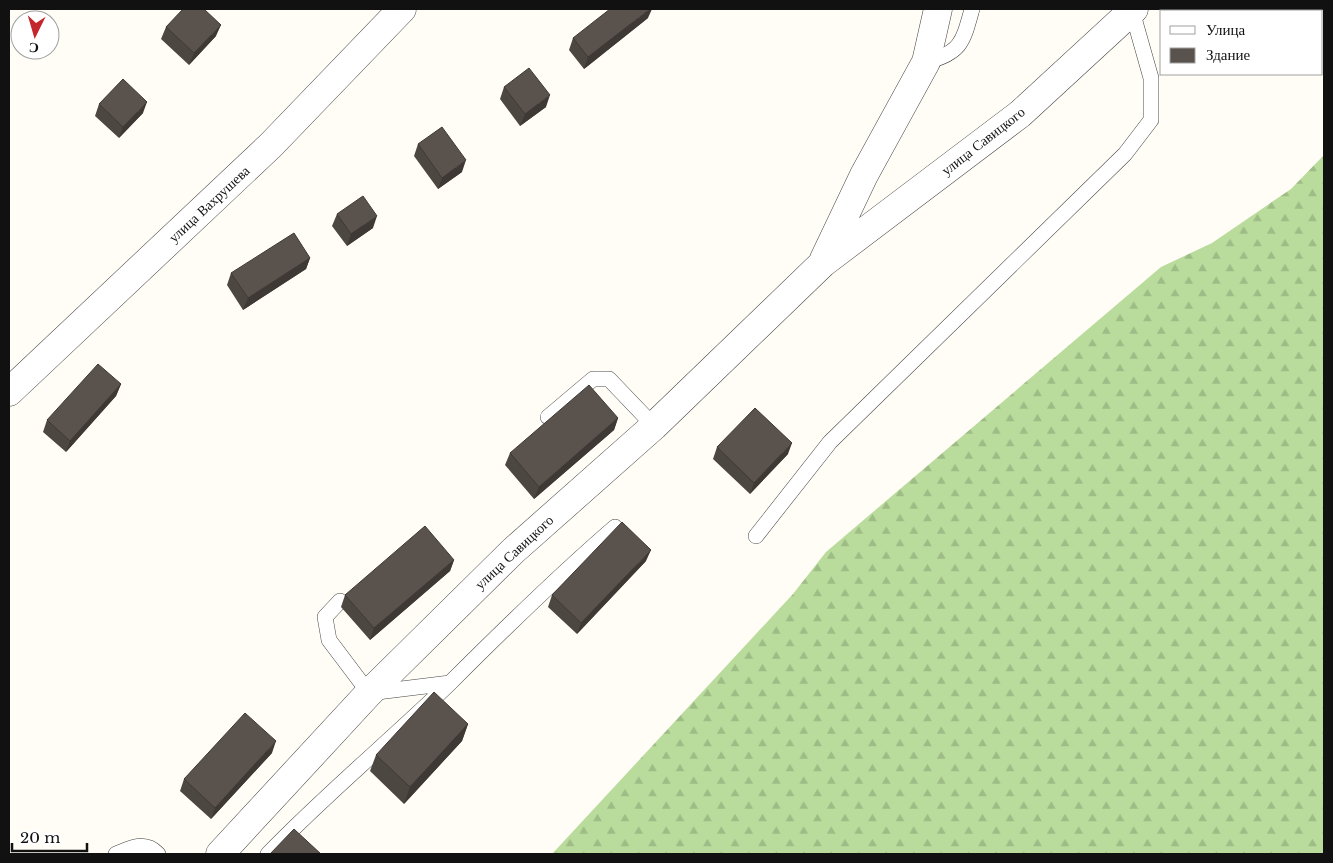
<svg xmlns="http://www.w3.org/2000/svg" width="1333" height="863" viewBox="0 0 1333 863" font-family="'Libre Baskerville',serif">
<defs>
<pattern id="forest-firs" width="22" height="20" patternUnits="userSpaceOnUse" patternTransform="scale(1.25)"><rect width="22" height="20" fill="#b9dc9c"/><path d="M5 1l3.5 6h-7zM16 11l3.5 6h-7z" fill="#9ebc85"/></pattern>
</defs>
<rect width="100%" height="100%" fill="#fffdf5"/>
<!-- forest -->
<path fill="url(#forest-firs)" d="M1324,155V854H552L793,594L826,552L1161,267L1212,243L1291,189Z"/>
<g fill="none" stroke-linecap="round" stroke-linejoin="round">
<defs>
<path id="service" d="M926,62C961,53 963,42 972,9
M548,417L593,379H609L654,426
M756,536L830,442L1125,154L1151,120V78L1132,11
M340,601L325,617L329,640L369,693L450,683
M116,854C131,848 145,840 158,854
M268,854C326,794 390,741 450,683C504,629 557,577 615,527"/>
<path id="minor" d="M824,259L864,175L926,62L938,9
M9,392L271,145L402,9
M220,854L369,693L513,551L654,426L823,263L1020,114L1134,9"/>
</defs>
<!-- service casing -->
<use href="#service" stroke="#444" stroke-width="16"/>
<!-- minor casing -->
<use href="#minor" stroke="#444" stroke-width="29"/>
<!-- service -->
<use href="#service" stroke="#fff" stroke-width="15"/>
<!-- minor -->
<use href="#minor" stroke="#fff" stroke-width="28"/>
</g>
<!-- wall -->
<path fill="#4d4742" d="M648,18L584,69L569,50L573,38Z
M166,27L216,36L189,65L161,39Z
M504,87L546,107L520,126L500,99Z
M99,104L143,113L119,138L95,116Z
M418,144L462,172L438,189L414,156Z
M337,214L373,228L347,246L332,226Z
M310,258L306,269L243,310L227,285L231,273Z
M121,384L116,396L66,452L43,432L47,420Z
M618,418L614,430L534,499L505,465L510,453Z
M717,447L788,454L750,494L713,459Z
M454,560L450,571L370,640L341,607L345,595Z
M646,561L577,634L548,607L552,595Z
M468,724L462,741L404,804L370,771L376,755Z
M272,753L211,819L180,791L184,779Z"/>
<!-- shaded-wall -->
<path fill="#3f3936" d="M650,9H652L648,18L584,69L588,57Z
M221,25L216,36L189,65L194,53Z
M550,95L546,107L520,126L525,114Z
M147,102L143,113L119,138L123,127Z
M466,160L462,172L438,189L442,178Z
M377,216L373,228L347,246L351,234Z
M310,258L306,269L243,310L248,298Z
M121,384L116,396L66,452L70,441Z
M618,418L614,430L534,499L539,487Z
M792,443L788,454L750,494L754,483Z
M651,550L646,561L577,634L581,623Z
M454,560L450,571L370,640L374,628Z
M468,724L462,741L404,804L410,787Z
M276,741L272,753L211,819L215,808Z"/>
<!-- building -->
<path fill="#5a524d" stroke="#3f3936" d="M183,9H204L221,25L194,53L166,27Z
M610,9H650L588,57L573,38Z
M529,68L550,95L525,114L504,87Z
M123,79L147,102L123,127L99,104Z
M442,127L466,160L442,178L418,144Z
M363,196L377,216L351,234L337,214Z
M294,233L310,258L248,298L231,273Z
M98,364L121,384L70,441L47,420Z
M589,385L618,418L539,487L510,453Z
M755,408L792,443L754,483L717,447Z
M622,522L651,550L581,623L552,595Z
M425,526L454,560L374,628L345,595Z
M434,692L468,724L410,787L376,755Z
M245,713L276,741L215,808L184,779Z
M294,829L321,854H270Z"/>
<g text-anchor="middle" stroke-width="5" stroke-linejoin="round" paint-order="stroke">
<!-- street labels -->
<g font-size="14" fill="#111" stroke="#fff">
<text transform="translate(983 141) rotate(-38)" y="5">улица Савицкого</text>
<text transform="translate(209 204) rotate(-43)" y="5">улица Вахрушева</text>
<text transform="translate(514 552) rotate(-43)" y="5">улица Савицкого</text>
</g>
</g>
<!-- border -->
<rect width="1333" height="863" fill="none" stroke="#111111" stroke-width="20"/>
<!-- legend -->
<rect x="1160" y="10" width="162" height="65" fill="#ffffff" stroke="#a0a0a0"/>
<rect x="1170" y="26" width="25" height="8" fill="#ffffff" stroke="#a0a0a0"/>
<text x="1206" y="35" font-size="15" fill="#111111">Улица</text>
<rect x="1170" y="48" width="25" height="15" fill="#5a524d" stroke="#a0a0a0"/>
<text x="1206" y="60" font-size="15" fill="#111111">Здание</text>
<!-- north arrow -->
<g transform="translate(35 35) rotate(185)"><circle r="24" fill="#ffffff" stroke="#a0a0a0"/>
<path d="M0-4L9 19L0 12L-9 19Z" fill="#c4262e"/>
<text y="-8" font-size="14" font-weight="bold" text-anchor="middle" fill="#111111">С</text>
</g>
<!-- scale -->
<path d="M12 843v8h75v-8" fill="none" stroke="#111111" stroke-width="2.5"/>
<text x="20" y="843" font-size="15" fill="#111111" stroke="#ffffff" stroke-width="4" paint-order="stroke">20 m</text>
</svg>
